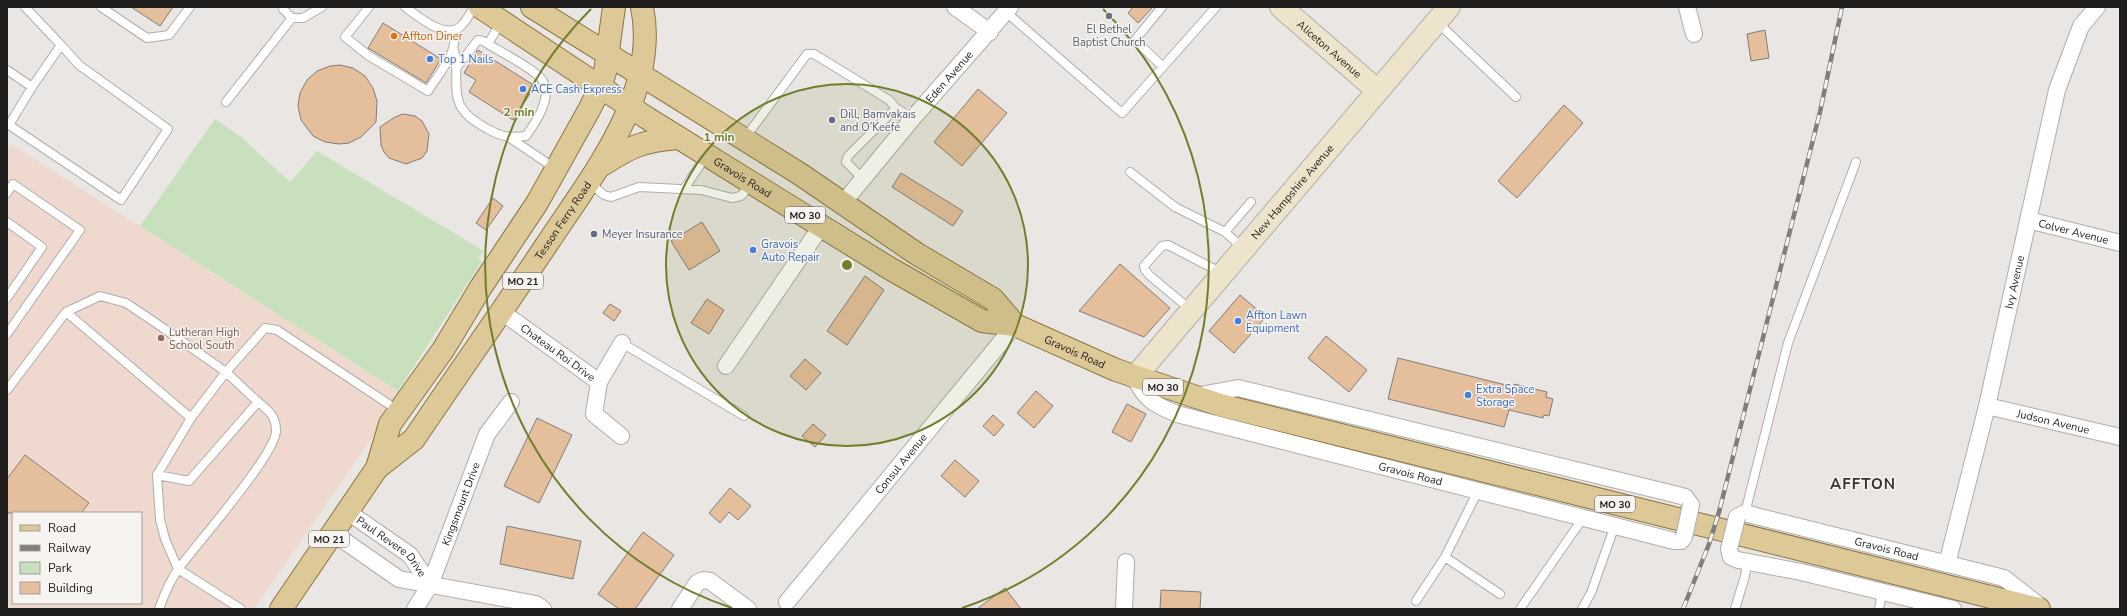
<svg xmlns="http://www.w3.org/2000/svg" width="2127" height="616" viewBox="0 0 2127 616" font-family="'Nunito Sans',sans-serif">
<rect width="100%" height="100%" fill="#eae6e3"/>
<!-- education -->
<path fill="#efd8cd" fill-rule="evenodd" d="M11,144L402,394L254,609H7V150ZM13,513H141V603H13Z"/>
<!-- green -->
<path fill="#c8e0be" d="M215,119L240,136L290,182L317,151L484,251L478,258L482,261L398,391L140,226Z"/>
<!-- building -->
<path fill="#e5be9c" stroke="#817d7a" d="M131,7H173L160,26Z
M1133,7H1153L1138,23L1128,13Z
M383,23L441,59L426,83L368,48Z
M1765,30L1769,58L1751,61L1747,34Z
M478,50L535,86L513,120L469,92L476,80L464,73Z
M340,65L353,68L365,76L373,88L377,101L376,122L361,137L349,143L339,144L325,142L313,136L301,120L298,106L300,93L307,80L317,71L330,66Z
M978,89L1007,113L962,166L934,142Z
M1564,105L1583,123L1517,198L1498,181Z
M403,114L415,116L422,121L429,134L427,151L422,158L406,164L389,158L384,152L381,145L380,127L395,117Z
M901,173L963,211L953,226L892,187Z
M493,198L503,206L486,230L476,223Z
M702,222L720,251L689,270L671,241Z
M1120,264L1170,308L1144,337L1079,311Z
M865,276L884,290L847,345L827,331Z
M1240,295L1266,317L1234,353L1209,331Z
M707,299L724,310L709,334L691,323Z
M610,304L621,311L614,321L603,313Z
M1326,336L1367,370L1349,392L1308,358Z
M1398,358L1514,387V384L1547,392L1546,397L1553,399L1549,416L1544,415L1543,418L1509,410L1504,427L1388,399Z
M805,359L821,373L806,390L790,376Z
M1036,391L1053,406L1034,428L1017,413Z
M1127,404L1146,414L1131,442L1112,432Z
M993,415L1004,425L994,436L983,426Z
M537,418L572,435L539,503L504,486Z
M813,424L826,435L815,447L802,436Z
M25,455L89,503L81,513H7V479Z
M955,460L979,481L965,497L941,476Z
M730,488L751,506L738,520L729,512L720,523L709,513Z
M507,526L581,541L573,579L500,564Z
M643,532L674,555L635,609H619L598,594Z
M1005,588L1021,609H977Z
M1161,590L1201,592L1200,609H1160Z"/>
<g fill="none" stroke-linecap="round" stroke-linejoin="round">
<defs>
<path id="lane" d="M101,7L147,38L169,35L190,7
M283,7V9L292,18H303L322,7
M369,7L345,37L369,56L428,91C438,74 460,52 453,31
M405,7C418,16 447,42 462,25C467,20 470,13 474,7
M1162,7L1135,40L1163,67
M1006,12L1122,113L1216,7
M1437,22L1516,97
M488,44L501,22
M454,50C462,87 443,105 486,128C501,137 509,138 526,136C536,122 552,99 543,81C537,70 495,49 483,41L478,40L457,67
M7,70L32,87L61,45L25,7
M32,87L9,125L121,200L168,129L79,65L61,45
M226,102L292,18
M510,138L556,169
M745,138L807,54H814L889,100L896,108L913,118
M1130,172L1175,207L1225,232L1243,248
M862,178L846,162L848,156L896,108
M590,183L604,195L611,197L639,187L701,190L732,198L741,196L751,183
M684,189L706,156
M7,193L13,184L80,230L7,334
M7,222L42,247L7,298
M1225,232L1251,202
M1191,310L1149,275L1145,270L1144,266L1162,246L1168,245L1222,273
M66,312L191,418L157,475
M622,343L744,416
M7,390L66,312L100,296L126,303L153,321L226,372L258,402
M191,418L226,372L265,328L277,330L399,411
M1745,513L1788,343L1856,162
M1445,557L1500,594
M1416,601L1445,557L1478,491
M159,609C164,595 170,580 179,568C196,545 276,454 276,431C276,416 269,411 258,402L189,481L157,475L160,519L165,539L178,569L241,609
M1520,609L1583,518
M1582,609L1591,593L1615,525
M1735,609L1745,576L1747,562
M1879,609L1882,592"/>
<g id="street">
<path d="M955,7L990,32"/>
<path d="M1687,7L1694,34"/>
<path id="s1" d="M843,203L913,118L1010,7"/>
<path id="s2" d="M2028,220L2120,243"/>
<path id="s3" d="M502,312L599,382L594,414L621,436"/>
<path d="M726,366L822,225"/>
<path id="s4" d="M1135,377C1144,399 1155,405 1177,414L1674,541H1681L1684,537"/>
<path d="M599,382L622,343"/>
<path d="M1195,396L1238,388L1674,494L1685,497L1691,505"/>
<path id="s5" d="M1987,406L2120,437"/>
<path id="s6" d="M348,512L410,555L430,585"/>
<path id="s7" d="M1737,517L1745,513L1756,516L2004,578L2041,607"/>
<path d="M333,533L399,579L536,604L543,609"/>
<path d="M1729,549L1731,557L1738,560L1801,572L1953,609"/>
<path id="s8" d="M1947,564L1987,406L2057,90L2081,26L2097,7"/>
<path id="s9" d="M787,602L1015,325"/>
<path id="s10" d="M415,609L430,585L487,434L511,402"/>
<path d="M680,609L697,583L703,580L710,581L748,609"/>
<path d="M1124,609L1126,562"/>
</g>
<g id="secondary">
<path id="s11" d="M1281,7L1378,91"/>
<path id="s12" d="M1135,377L1449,7"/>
</g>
<g id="primary">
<path id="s13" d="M480,7L647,118L889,268L982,321L1015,325L1116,370L1220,405L2039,609"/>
<path d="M532,7L800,174L917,254L993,299L1015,325"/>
<path d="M599,167C630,147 641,141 678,138"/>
<path d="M377,468L390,424L443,350L481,287L537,203L589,110L600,88L605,72L614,7"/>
<path id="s14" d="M281,609L377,468L414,439C458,374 503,310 547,244C591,177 660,93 642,7"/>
</g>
</defs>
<!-- lane casing -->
<use href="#lane" stroke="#b0adaa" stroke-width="10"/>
<!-- street casing -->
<use href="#street" stroke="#b0adaa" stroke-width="18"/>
<!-- secondary casing -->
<use href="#secondary" stroke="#b0adaa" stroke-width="24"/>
<!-- primary casing -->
<use href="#primary" stroke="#8c7541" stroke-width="24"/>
<!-- lane -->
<use href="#lane" stroke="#fff" stroke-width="8"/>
<!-- street -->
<use href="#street" stroke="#fff" stroke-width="16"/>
<!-- secondary -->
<use href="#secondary" stroke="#eee4cc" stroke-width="22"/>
<!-- primary -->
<use href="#primary" stroke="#ddc898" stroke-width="22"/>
<defs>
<path id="rail" d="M1683,609L1709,544L1719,512L1820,112L1842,7"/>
</defs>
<!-- rail casing -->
<use href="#rail" stroke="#807e7c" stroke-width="4.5"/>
<!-- rail -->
<use href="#rail" stroke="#f7f3f0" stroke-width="3" stroke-dasharray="9" stroke-linecap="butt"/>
<defs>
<path id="street-bridge" d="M1684,537L1691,505
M1729,549L1737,517"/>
</defs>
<!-- street-bridge casing -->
<use href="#street-bridge" stroke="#b0adaa" stroke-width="18" stroke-linecap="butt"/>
<!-- street-bridge -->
<use href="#street-bridge" stroke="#fff" stroke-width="16"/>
</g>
<!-- distance rings -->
<circle cx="847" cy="265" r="181" fill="#717f2d" fill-opacity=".12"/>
<g fill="none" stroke="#717f2d" stroke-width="2">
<circle cx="847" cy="265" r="181"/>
<path d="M732 608A362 362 0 0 1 591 9M1103 9A362 362 0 0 1 962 608"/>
</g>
<!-- markers -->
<circle fill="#6b7280" stroke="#f7f3f0" stroke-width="1.5" cx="1109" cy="16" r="4"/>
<circle fill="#e8710a" stroke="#f7f3f0" stroke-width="1.5" cx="394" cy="36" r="4"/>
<g fill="#3f7fe0" stroke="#f7f3f0" stroke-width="1.5">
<circle cx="430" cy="59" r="4"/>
<circle cx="523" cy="89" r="4"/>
<circle cx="753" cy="250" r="4"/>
<circle cx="1238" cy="321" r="4"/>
<circle cx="1468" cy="395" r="4"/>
</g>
<g fill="#5c6f8a" stroke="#f7f3f0" stroke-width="1.5">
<circle cx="832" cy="120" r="4"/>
<circle cx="594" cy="234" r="4"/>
</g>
<circle fill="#8d6e63" stroke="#f7f3f0" stroke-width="1.5" cx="161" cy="338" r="4"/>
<g text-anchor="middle" stroke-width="3" stroke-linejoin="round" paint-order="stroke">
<!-- shield labels -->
<g fill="#f7f3f0" stroke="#605e5c" stroke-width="1">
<rect x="785" y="207" width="40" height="16" rx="3"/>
<rect x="503" y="273" width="40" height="16" rx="3"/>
<rect x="1143" y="379" width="40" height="16" rx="3"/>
<rect x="1595" y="496" width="40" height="16" rx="3"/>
<rect x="309" y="531" width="40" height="16" rx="3"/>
</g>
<g font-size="10" font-weight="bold" fill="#1f1e1d">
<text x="805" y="219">MO 30</text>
<text x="523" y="285">MO 21</text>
<text x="1163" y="391">MO 30</text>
<text x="1615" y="508">MO 30</text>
<text x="329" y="543">MO 21</text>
</g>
<!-- worship labels -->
<g font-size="11" fill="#5b616d" stroke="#f7f3f0">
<text x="1109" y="33">El Bethel<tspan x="1109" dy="13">Baptist Church</tspan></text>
</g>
<!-- food labels -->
<g font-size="11" fill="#c56008" stroke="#f7f3f0" text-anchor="start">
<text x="402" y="40">Affton Diner</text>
</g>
<!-- street labels -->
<g font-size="11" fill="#1f1e1d" stroke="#f7f3f0">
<text dy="4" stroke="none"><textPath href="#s11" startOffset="64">Aliceton Avenue</textPath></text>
<text dy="4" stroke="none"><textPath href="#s1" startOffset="165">Eden Avenue</textPath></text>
<text dy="4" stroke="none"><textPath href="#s13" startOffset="313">Gravois Road</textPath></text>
<text dy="4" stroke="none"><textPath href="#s12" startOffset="243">New Hampshire Avenue</textPath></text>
<text dy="4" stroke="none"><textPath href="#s14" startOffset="482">Tesson Ferry Road</textPath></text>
<text dy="4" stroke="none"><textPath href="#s2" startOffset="47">Colver Avenue</textPath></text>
<text dy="4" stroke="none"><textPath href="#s8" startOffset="290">Ivy Avenue</textPath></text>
<text dy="4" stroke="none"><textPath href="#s3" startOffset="69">Chateau Roi Drive</textPath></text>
<text dy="4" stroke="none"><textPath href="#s13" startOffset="691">Gravois Road</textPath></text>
<text dy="4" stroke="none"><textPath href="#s5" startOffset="68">Judson Avenue</textPath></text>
<text dy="4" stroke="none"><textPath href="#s9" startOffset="179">Consul Avenue</textPath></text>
<text dy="4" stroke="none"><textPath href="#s4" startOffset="299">Gravois Road</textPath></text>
<text dy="4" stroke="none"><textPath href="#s10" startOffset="115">Kingsmount Drive</textPath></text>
<text dy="4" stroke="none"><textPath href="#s6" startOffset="56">Paul Revere Drive</textPath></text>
<text dy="4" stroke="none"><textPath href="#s7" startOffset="155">Gravois Road</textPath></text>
</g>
<!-- shop labels -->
<g font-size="11" fill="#366cbe" stroke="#f7f3f0" text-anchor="start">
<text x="438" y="63">Top 1 Nails</text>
<text x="531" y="93">ACE Cash Express</text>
<text x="761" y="248">Gravois<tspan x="761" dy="13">Auto Repair</tspan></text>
<text x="1246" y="319">Affton Lawn<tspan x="1246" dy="13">Equipment</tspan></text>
<text x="1476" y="393">Extra Space<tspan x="1476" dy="13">Storage</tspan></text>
</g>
<!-- service labels -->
<g font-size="11" fill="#4e5e75" stroke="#f7f3f0" text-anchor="start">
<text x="840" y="118">Dill, Bamvakais<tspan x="840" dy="13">and O’Keefe</tspan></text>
<text x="602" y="238">Meyer Insurance</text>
</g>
<!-- education labels -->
<g font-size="11" fill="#785e54" stroke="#f7f3f0" text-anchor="start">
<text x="169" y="336">Lutheran High<tspan x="169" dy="13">School South</tspan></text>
</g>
<!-- district labels -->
<g font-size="15" font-weight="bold" letter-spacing="1" fill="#363431" stroke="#f7f3f0">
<text x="1863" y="489">AFFTON</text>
</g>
</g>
<circle cx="847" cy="265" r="6" fill="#717f2d" stroke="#f7f3f0" stroke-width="2"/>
<g font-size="12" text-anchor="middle" font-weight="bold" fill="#717f2d" stroke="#f7f3f0" stroke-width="3" stroke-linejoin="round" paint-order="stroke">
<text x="519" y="116">2 min</text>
<text x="719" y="141">1 min</text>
</g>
<!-- border -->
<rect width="2127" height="616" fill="none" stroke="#1f1e1d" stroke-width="16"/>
<!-- legend -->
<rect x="12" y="512" width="130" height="92" fill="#f7f3f0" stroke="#a19e9c"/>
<rect x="20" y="525" width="20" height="6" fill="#ddc898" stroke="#a19e9c"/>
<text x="48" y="532" font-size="12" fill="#1f1e1d">Road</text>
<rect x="20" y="545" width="20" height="6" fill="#807e7c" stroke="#a19e9c"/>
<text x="48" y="552" font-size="12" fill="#1f1e1d">Railway</text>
<rect x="20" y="562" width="20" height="12" fill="#c8e0be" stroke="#a19e9c"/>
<text x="48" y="572" font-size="12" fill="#1f1e1d">Park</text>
<rect x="20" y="582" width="20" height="12" fill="#e5be9c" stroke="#a19e9c"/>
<text x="48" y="592" font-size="12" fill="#1f1e1d">Building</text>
</svg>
